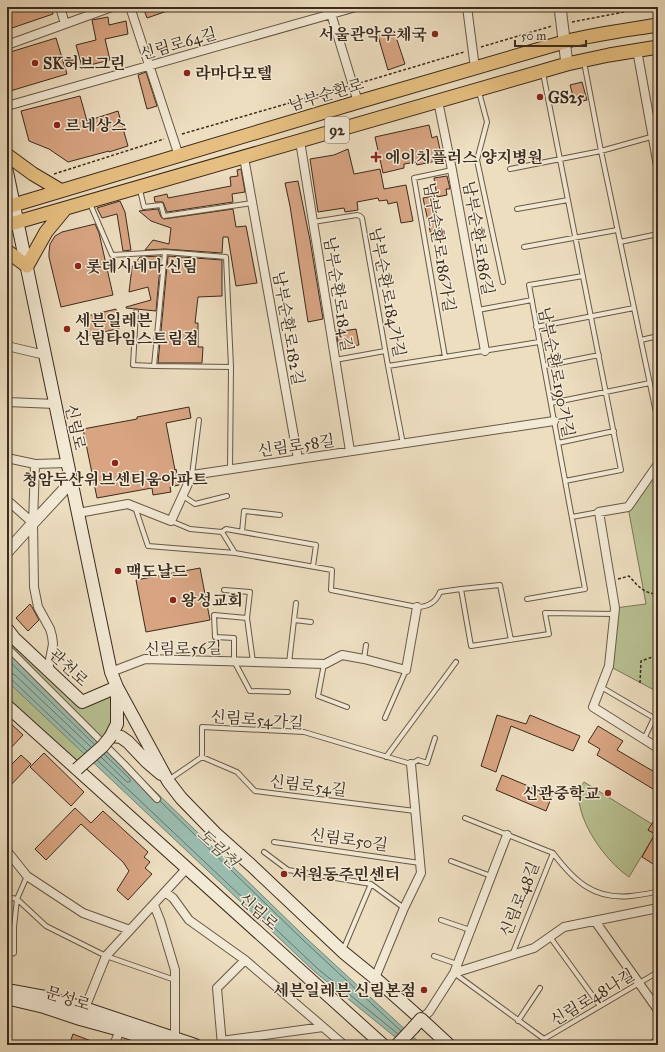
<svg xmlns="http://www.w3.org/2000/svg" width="665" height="1052" viewBox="0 0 665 1052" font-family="'IM FELL Great Primer','Noto Serif KR',serif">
<rect width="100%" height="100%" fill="#eddec0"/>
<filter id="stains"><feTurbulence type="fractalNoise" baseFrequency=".005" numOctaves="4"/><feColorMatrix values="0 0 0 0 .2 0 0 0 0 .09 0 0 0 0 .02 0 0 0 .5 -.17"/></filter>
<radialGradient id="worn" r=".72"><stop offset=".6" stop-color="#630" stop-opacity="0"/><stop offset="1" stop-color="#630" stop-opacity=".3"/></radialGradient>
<!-- green -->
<path fill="#b8c192" stroke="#7a7658" d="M658,464V692L609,666L615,608L646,604L628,507Z
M7,634L82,705L113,691L114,722L106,739L77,765L7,702Z
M584,782L652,824L648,830L655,834L629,877C610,864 591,839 583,817C580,809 579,801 577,793Z"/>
<!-- water -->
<path fill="#9abcae" stroke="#748274" d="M7,647L305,937L422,1045H405L315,972L7,681Z"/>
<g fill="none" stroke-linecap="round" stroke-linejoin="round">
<!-- shore -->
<path stroke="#6a7466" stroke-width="1" d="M7,659L94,744
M7,673H11L15,675L91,747
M7,678L11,679L87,751
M101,757L127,782H130V779L104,754
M97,760L318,969L398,1034
M160,801L303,940L401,1031"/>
</g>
<!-- building -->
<path fill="#d8a482" stroke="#3b2b1d" d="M7,7H51L53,14L12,28L7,14Z
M143,7H176V8L147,18Z
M108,17L109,25L126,21L128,34L105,39L110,60L82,67L76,45L96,40L92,20Z
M394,31L405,64L388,70L378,36Z
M56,38L67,74L10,91L7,80V53Z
M146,72L157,106L147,109L138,75Z
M582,82L587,100L575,103L570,85Z
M80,96L87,121L118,111L128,146L109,152V151L68,162L49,149L29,141L21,111Z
M429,125L432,138L437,136L441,154L435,156L436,161L417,165L416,162L404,164V168L383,173L375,137Z
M348,149L354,174L380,169L384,189L406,185L413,221L401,223L397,202L388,204L387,200L379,201L378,198L357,202L358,210L345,212L344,208L318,212L310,159L334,155Z
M241,169L245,192L232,194L233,202L167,212L163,202H155L154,197L167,194L168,198L231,186L230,177L238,176L237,170Z
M447,176L450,189H446L447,195L437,197L434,178Z
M298,181L310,240L323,319L308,322L290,206L285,183Z
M433,196L441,238L432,240L423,198Z
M120,201L125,212L131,250L123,251L117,214L102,218L97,208Z
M158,209L161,217L164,219L233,209L236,227L246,226L257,283L236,286L228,237H223L222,253L165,249L145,250L153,240L169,244L171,228L151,221L139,211Z
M95,224L99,233L113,295L61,307L49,257V252L50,244L55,236L62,232Z
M161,256L156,311L126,308V307L151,300L148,287L129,292L132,267L140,257Z
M168,256L222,260V296L198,297L195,323H198V347H203L202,363H158Z
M116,309L120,328L88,336L83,317Z
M356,329L359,345L339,348L336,332Z
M189,407L191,418L166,423L175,470L176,469L179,485L170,487L171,492L153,495L152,488L97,498L83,429L137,419V417Z
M200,568L210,620L146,632L136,580Z
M30,604L32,607L39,620L28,631L16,618Z
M497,715L526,724L530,715L580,736L573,751L511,726L496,772L481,766Z
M7,720L23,735L7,752Z
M598,726L623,741L617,750L658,774V792L597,755L600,749L588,742Z
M44,753L84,792L71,806L30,767Z
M21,755L31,764L7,789V769Z
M502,775L552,796L546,811L496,790Z
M75,808L91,823L103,811L148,852L144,857L150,862L145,868L152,874L128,900L117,890L129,871L123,862L81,824L46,860L35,849Z
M658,814V867L642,857L655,834L648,830Z
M73,1034L99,1044V1045H69Z"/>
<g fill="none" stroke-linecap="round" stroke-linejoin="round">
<defs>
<path id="service" d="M584,62L601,151L658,422
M543,73L621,470L565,481
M479,92L487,122L477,160L503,282
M510,169L601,151L658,135
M140,190L144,207L161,205L164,216L252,203
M88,206H91L112,255L165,252L226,257L231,367L230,469
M517,209L568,200
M313,222L357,215L360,216L362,218L388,366L539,342
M620,242L658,234
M524,247L617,230
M165,252L154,366L231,367
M478,310L532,300
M136,312L133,365L154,366
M536,327L634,308
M641,340L658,336
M445,357L414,178L452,170
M335,360L385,351
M388,366L403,444
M544,366L599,355
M551,403L650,383
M558,443L614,431
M192,475L199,420
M183,496L195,504L227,496
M135,507L148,546L235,553
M572,517L599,512
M171,521L190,529L222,532L235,553L332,570L331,590L417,607C428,607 436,602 440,592L461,589L471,646L549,634L545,613L614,614
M222,532L226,529L316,545L313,566
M242,532L244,511L280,515
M461,589L500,585L511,640
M224,590L250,592L247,618L253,662
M527,599L585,589L529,285L583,276
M247,618L214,615L215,637L234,638V661L250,691L288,692
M294,620L311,622
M364,659L366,645
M289,663L296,603
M324,664L318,696L347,707
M601,687L654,718L644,739
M385,718L406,670
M202,757V727L304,732L411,764L418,760L427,763L435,738
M386,757L456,662
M170,779L202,757L237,772L255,791L415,811
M465,818L553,853L512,955
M274,842L420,863
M264,852L288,870L371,884L404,908
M553,853C574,881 594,900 631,896C640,895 649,894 658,891
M451,861L491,876
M7,897L17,899
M17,899L46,926L106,956L175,980
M441,920L470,930
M550,937L600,1006
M343,950L371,884
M7,955L14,953V927L17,899L27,876
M434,956L457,964
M454,973L544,1039L658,972
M518,1021L540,988"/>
<path id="pedestrian" d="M7,647L124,764L157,799"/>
<path id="minor" d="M60,7L65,24
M130,7L179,156
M329,7L358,102
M467,7L475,68
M7,45L112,7
M637,50L658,166
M438,101L452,170L485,351
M7,106L356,7
M300,141L350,451
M245,163L298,459
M7,346L45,355
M7,402L55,404
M7,458L35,464L67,463
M35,464L33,523L34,587L38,607L50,629L52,636L53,644L48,670
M658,464L628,507L599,512L615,608L609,666L593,707L658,748
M7,500L33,523
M78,513L128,504L171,521L192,475L554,421
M111,672L145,659L325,664L342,655L364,659L406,670L417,607
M7,851L27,876L83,913L130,930
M165,892L173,898L189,920L245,960L344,1045
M154,905L160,920L175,970V1045
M595,921L658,1010
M454,973L507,835
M375,978L404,908L421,873L411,764
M83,1013L106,956L187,868
M421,1019L429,1012L454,973L534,948L564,927L658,908
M221,1041L323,1027
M114,1045L120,1030
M222,1045L217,988L245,960
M654,1045L658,1039"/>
<path id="tertiary" d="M560,7L567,64
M7,552L33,523L71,482"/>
<path id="secondary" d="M7,172L111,672L117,687L168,781L181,798L215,833L252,866L343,952L375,978L421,1019
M7,629L14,638L82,702L117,687
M117,690V724L111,736L121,737L128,742L147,762L161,774
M7,706L383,1045
M7,990L45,997L84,1008L195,1045
M10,999L44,1007L80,1019L120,1030L167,1045
M397,1045L413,1028"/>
<path id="primary" d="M7,155L33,174L60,190
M7,207L358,102L564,42C595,34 627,30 658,25
M7,225L567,64L609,55L658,47
M7,251L27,266L46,232L65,209"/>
</defs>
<!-- service casing -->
<use href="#service" stroke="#685846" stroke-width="6"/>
<!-- pedestrian casing -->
<use href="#pedestrian" stroke="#685846" stroke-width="8"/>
<!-- minor casing -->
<use href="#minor" stroke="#685846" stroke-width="10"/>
<!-- tertiary casing -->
<use href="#tertiary" stroke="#685846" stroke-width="13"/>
<!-- secondary casing -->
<use href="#secondary" stroke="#3b2b1d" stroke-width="14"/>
<!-- primary casing -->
<use href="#primary" stroke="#3b2b1d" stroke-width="15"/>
<!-- path -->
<path stroke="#3b2b1d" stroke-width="1.5" stroke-dasharray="3 2" stroke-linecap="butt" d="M572,22L650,7
M481,47L552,26
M360,83L464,52
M182,134L345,87
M54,174L164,139
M618,579L629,576C638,586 644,594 658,594
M654,594L658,579
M640,683L641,661L658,655
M7,692L11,696"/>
<!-- service -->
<use href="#service" stroke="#f3ead6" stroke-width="4"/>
<!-- pedestrian -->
<use href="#pedestrian" stroke="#f3ead6" stroke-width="6"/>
<!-- minor -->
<use href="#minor" stroke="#f3ead6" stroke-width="8"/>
<!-- tertiary -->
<use href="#tertiary" stroke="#f3ead6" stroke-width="11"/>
<!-- secondary -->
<use href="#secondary" stroke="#f3ead6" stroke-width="12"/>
<!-- primary -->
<use href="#primary" stroke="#e6bf80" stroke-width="13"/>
<defs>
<path id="secondary-bridge" d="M77,769L103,746L111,736
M413,1028L421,1019L449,1045"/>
</defs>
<!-- secondary-bridge casing -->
<use href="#secondary-bridge" stroke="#3b2b1d" stroke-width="14" stroke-linecap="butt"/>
<!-- secondary-bridge -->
<use href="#secondary-bridge" stroke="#f3ead6" stroke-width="12"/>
</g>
<!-- markers -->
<g fill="#8f2418" stroke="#f3ead6" stroke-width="1.5">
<circle cx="435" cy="34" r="4"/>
<circle cx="35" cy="63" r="4"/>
<circle cx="187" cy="73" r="4"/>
<circle cx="540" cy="97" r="4"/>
<circle cx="57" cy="125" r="4"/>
<path d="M374 151h4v4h4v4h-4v4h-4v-4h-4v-4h4z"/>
<circle cx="78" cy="266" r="4"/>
<circle cx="67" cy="329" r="4"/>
<circle cx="115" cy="463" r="4"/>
<circle cx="118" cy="571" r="4"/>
<circle cx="173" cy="600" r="4"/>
<circle cx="608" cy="793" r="4"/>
<circle cx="284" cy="874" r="4"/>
<circle cx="424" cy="990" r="4"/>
</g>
<g text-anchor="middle" stroke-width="3" stroke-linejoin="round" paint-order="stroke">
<!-- shield labels -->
<rect fill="#f3ead6" stroke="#726454" stroke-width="1" x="325" y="117" width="24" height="26" rx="3"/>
<g font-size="15" font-weight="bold" fill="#3b2b1d">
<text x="337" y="135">92</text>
</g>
<!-- poi labels -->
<g font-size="16" font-weight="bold" fill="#3b2b1d" stroke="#f3ead6" text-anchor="start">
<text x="427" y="40" text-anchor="end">서울관악우체국</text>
<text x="43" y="69">SK허브그린</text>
<text x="195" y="79">라마다모텔</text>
<text x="548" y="103">GS25</text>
<text x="65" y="131">르네상스</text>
<text x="385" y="163">에이치플러스 양지병원</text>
<text x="86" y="272">롯데시네마 신림</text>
<text x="75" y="326">세븐일레븐<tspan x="75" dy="18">신림타임스트림점</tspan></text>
<text x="115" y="485" text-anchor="middle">청암두산위브센티움아파트</text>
<text x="126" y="577">맥도날드</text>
<text x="181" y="606">왕성교회</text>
<text x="600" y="799" text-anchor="end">신관중학교</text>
<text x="292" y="880">서원동주민센터</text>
<text x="416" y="996" text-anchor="end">세븐일레븐 신림본점</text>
</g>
<!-- street labels -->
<g font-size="16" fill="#3b2b1d" stroke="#f3ead6">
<text transform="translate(178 43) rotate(-16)" y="6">신림로64길</text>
<text transform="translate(326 94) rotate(-17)" y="6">남부순환로</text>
<text transform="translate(479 238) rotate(80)" y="6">남부순환로186길</text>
<text transform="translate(440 247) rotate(81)" y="6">남부순환로186가길</text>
<text transform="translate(388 292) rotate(79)" y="6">남부순환로184가길</text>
<text transform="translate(339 294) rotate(81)" y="6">남부순환로184길</text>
<text transform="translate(289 328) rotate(80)" y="6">남부순환로182길</text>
<text transform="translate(557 372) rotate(79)" y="6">남부순환로190가길</text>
<text transform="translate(76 427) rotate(78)" y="6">신림로</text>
<text transform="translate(296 445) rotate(-8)" y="6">신림로58길</text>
<text transform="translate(183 648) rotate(-1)" y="6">신림로56길</text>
<text transform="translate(69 667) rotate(43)" y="6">관천로</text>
<text transform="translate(257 719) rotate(4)" y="6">신림로54가길</text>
<text transform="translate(308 785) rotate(7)" y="6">신림로54길</text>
<text transform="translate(349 839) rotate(8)" y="6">신림로50길</text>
<text transform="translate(519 899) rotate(-68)" y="6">신림로48길</text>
<text transform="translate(259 911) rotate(42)" y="6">신림로</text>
<text transform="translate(592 997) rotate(-31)" y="6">신림로48나길</text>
<text transform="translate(68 998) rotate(18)" y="6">문성로</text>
</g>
<!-- water labels -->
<g font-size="17" font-style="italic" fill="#534f41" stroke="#f3ead6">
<text transform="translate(218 848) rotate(43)" y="6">도림천</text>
</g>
</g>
<!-- margin -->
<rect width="665" height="1052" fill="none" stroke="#eddec0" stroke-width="24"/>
<rect x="8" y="8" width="649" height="1036" fill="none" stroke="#3b2b1d" stroke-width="2"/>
<rect x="12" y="12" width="641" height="1028" fill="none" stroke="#3b2b1d"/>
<!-- scale -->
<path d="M515 40v6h71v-6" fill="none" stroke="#3b2b1d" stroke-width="2"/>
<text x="521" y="40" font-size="12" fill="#3b2b1d" stroke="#f3ead6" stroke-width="3" paint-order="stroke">50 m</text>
<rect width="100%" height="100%" filter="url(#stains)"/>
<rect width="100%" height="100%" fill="url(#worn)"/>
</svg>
